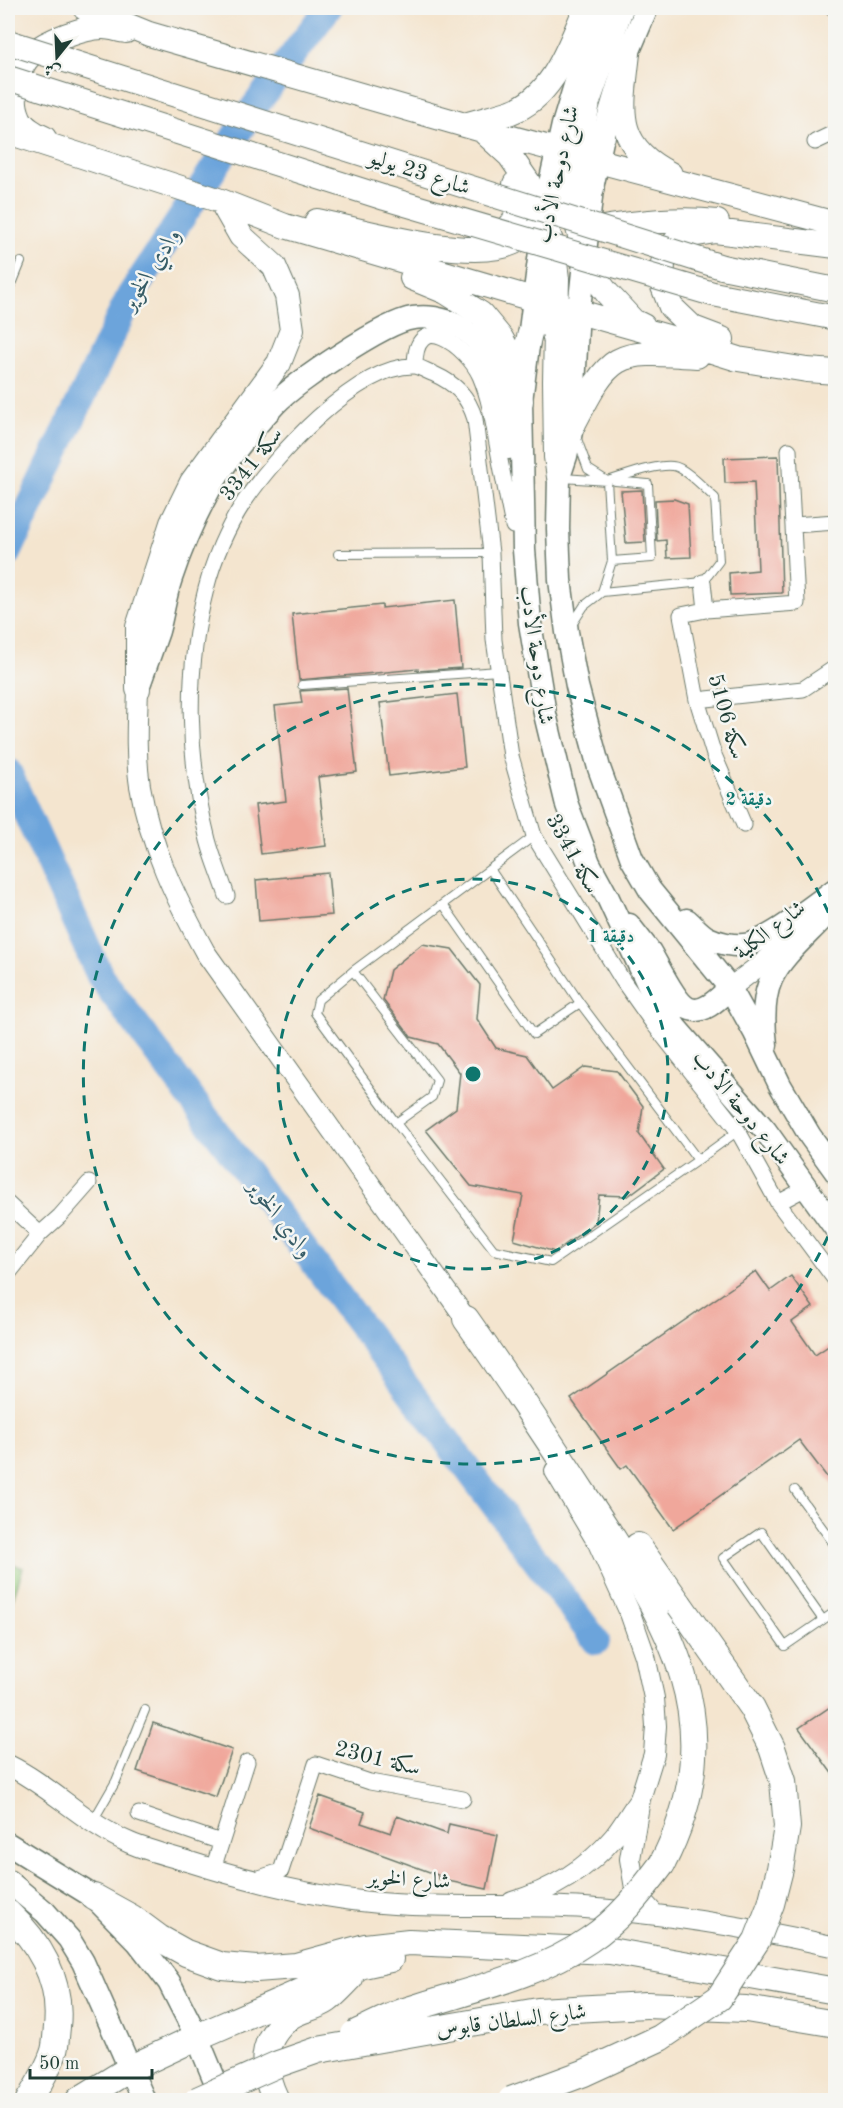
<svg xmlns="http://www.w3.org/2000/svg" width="843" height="2108" viewBox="0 0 843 2108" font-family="'Old Standard TT',Amiri,serif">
<rect width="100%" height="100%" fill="#f6f6f2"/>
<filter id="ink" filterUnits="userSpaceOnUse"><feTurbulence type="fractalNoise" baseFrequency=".0167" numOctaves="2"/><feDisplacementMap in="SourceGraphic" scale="12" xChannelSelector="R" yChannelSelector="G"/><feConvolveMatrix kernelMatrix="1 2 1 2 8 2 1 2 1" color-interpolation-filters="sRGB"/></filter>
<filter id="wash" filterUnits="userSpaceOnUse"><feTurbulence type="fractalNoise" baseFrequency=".008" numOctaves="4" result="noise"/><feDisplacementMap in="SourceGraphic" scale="24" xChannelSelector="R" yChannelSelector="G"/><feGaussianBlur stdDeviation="1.35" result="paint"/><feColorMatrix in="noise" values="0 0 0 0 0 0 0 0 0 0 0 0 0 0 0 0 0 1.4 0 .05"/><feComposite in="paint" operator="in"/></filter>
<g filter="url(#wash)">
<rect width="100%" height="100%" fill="#f4e5cf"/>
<!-- green -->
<path fill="#96cc7e" stroke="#5a8459" stroke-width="1.5" d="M8,1562L23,1568L8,1613Z"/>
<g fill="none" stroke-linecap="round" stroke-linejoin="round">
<!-- river -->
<path stroke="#6ca4db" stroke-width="28" d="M8,553L130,296L255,106L328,8
M8,772L100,976L596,1641"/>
</g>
<g id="blocks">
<!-- building -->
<path fill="#f0a79b" d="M778,456L782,593L730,595L729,573L758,570L754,482L725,483L724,458Z
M642,490L645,542L626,543L621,491Z
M674,499L688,504L691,557L667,558L666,540L657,541L655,500Z
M455,600L461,668L418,671V669L299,680L292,614L382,605V608Z
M347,688L357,772L318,777L326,846L261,854L255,805L286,801L275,706L302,703L300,691Z
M457,694L465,767L389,776L380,703Z
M328,873L332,915L259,921L256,880Z
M422,944L452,949L480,985L477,1019L496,1048L527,1055L552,1090L585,1067L617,1071L643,1106L639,1134L664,1169L628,1196L599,1195L596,1222L555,1252L514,1240L523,1195L471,1186L426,1130L456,1108L460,1073L438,1044L411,1037L383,1000L390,970Z
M756,1271L770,1291L791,1276L813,1307L792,1322L815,1355L830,1345L836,1353V1489L799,1440L673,1529L627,1465L621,1469L571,1399Z
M836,1703V1779L799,1728Z
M153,1723L232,1750L216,1797L137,1771Z
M320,1796L365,1812L361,1823L391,1833L397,1816L447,1834L449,1824L498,1835L487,1889L438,1879V1875L309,1828Z"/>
</g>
</g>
<g filter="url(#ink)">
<use href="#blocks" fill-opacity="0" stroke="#6a786a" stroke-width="1.5"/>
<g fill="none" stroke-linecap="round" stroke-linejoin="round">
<defs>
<path id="service" d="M8,294L21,262
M577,439L588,469L607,481C625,476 655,464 673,466C685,467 706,490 715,498L719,561L703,582L602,592
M563,478L607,481L612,561L602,592L584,606L571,626
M338,554L491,553
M612,561L652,558L648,484L615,481
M302,685L499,671
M443,904L534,1034L580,1003L490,869
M353,971L318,1000L315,1013L396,1123L432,1097L437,1080L353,971L534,836
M580,1003L698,1160L738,1131
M396,1123L494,1250L551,1262L698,1160
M795,1490L836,1547
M823,1620L761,1532L723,1558L785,1646L836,1611
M93,1821L116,1781L145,1710"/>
<path id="minor" d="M833,8H836
M815,142L836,132
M415,366C415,307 467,347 480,376C489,397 493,421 497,444C502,471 507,498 513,526
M794,525L836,522
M703,582L706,610
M697,700L803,689L836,667
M744,825L714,755L697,700L681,615L706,610L797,603L789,450
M227,896C221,877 213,859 208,840C187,758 185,670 206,589C214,558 227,528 244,502C274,457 356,366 413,366C419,366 428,372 434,374C456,384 468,396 475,419L491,553L494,640L511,756L534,836L623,981L652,1022L738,1131L778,1203L836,1281
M778,1203L806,1188
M8,1204L40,1234
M8,1274L40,1234L60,1216L89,1183
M139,1814L221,1842
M213,1869L247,1762
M253,1880L281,1871L316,1764L370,1782L463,1799"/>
<path id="tertiary" d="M138,689C137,721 135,754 140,786C150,846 176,899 205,952L466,1319L471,1330
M730,988L836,907
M555,1471L598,1543L630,1613L645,1656L654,1698L656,1726L654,1754L640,1799L630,1859L636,1894L653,1913
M8,1765C51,1786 85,1824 130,1843C149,1851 170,1856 190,1862C253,1882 328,1900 394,1904C458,1908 522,1904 585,1908C669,1914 753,1928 836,1947
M512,1902C551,1891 588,1868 614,1837C623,1826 630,1813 638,1802"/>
<path id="secondary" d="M602,8L589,39L563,125L547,197L521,401L524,550L530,623L545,714L567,805L589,863L608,898L652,993L676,1028L765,1130L836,1229
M647,8L628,53L603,136L592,188L577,328L572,427L566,456L559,477L558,529L560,580L567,632L577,686L599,768L632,859L650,890L730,988L755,1033L780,1085L810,1136L836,1172
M140,682C146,665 152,648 158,631C163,613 165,595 171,578C181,548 194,518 209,490C224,462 253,428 275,404C296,382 384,322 413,318C435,315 459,322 475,339C486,351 496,365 501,381C508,402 506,426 508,448
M687,920C693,925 700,934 708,938C718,943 733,946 744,945C767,943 816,903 836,889
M629,925C636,934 643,943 650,952C658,965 676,1005 690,1009C705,1014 720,997 730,988
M766,1045C758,977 776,966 821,920
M8,1844L94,1897L138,1942L169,1982L197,2037L223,2100
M8,1881L45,1912L69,1939L83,1962L144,2100"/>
<path id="primary" d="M85,8L149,34L482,130L836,224
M621,8L588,102L570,196L588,268L607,293L633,321L643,326
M628,53C622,109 612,145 670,174
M465,125C480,120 496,117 511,112C554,96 569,46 586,8
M8,132L221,201L285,226L519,295L664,336L738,359L807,370L836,372
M582,132L583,142L588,147L596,146L603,136
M485,133L510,156L528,182L553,246L557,279L555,381L556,457L559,477
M44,138C36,135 23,127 19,118C10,99 16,66 33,53C47,41 84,27 103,27C110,27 119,30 126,31
M317,221C364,231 470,262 512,243C541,230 567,206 592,188
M596,229C637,223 676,217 717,222
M484,236C490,235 498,234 503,231C521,223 520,199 515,184
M722,267L836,290
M412,278L446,292L481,314L501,338L515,363L521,401
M713,294L836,318
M722,339L693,328L671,307L662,284L663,263L675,242L691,235L715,231L836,246
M527,346C529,337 530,329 535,322C547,307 554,329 555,338
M572,427C611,352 613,350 697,356
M138,689V627L172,523L192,482L279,363L292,330L287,296L274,266L241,236L221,201"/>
<path id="trunk" d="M466,1319C507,1377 546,1436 585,1496C664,1616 737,1719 662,1864
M638,1546L679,1604
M94,1897L132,1918L159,1938L186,1953L222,1966L256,1969L296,1966L365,1947L409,1942L610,1951L836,1991
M8,1913C41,1944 62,1981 57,2027C56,2035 56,2044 54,2051C49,2068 38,2085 29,2100
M646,2005L746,2009L836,2024
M79,2100L131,2068L197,2037L363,1965L390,1959
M276,2100C261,2069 259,2042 289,2017C299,2009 316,2008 327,2000C335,1994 343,1985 350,1978"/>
</defs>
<!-- service casing -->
<use href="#service" stroke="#6a786a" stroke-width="10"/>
<!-- minor casing -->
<use href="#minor" stroke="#6a786a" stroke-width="17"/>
<!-- tertiary casing -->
<use href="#tertiary" stroke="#6a786a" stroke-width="22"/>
<!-- secondary casing -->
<use href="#secondary" stroke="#6a786a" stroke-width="25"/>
<!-- primary casing -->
<use href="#primary" stroke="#6a786a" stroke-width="26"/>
<!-- trunk casing -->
<use href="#trunk" stroke="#6a786a" stroke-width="28"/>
<!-- service -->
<use href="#service" stroke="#fff" stroke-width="8"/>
<!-- minor -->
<use href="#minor" stroke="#fff" stroke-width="15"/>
<!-- tertiary -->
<use href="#tertiary" stroke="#fff" stroke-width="20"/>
<!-- secondary -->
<use href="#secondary" stroke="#fff" stroke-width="22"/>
<!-- primary -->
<use href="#primary" stroke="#fff" stroke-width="24"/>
<!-- trunk -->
<use href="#trunk" stroke="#fff" stroke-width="26"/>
<defs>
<path id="primary-bridge" d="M8,42L722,267
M8,78L385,198L713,294"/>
<path id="trunk-bridge" d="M354,2034C371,2026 388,2017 405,2011C467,1990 534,1978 589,1940C619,1920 641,1892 662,1864
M197,2100L278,2064L318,2050L538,2011L646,2005
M511,2100L584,2073L660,2038L719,1998L757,1940L771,1904L780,1869L787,1827L783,1781L772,1748L752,1708L679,1604"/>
</defs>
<!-- primary-bridge casing -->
<use href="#primary-bridge" stroke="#6a786a" stroke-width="26" stroke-linecap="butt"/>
<!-- trunk-bridge casing -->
<use href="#trunk-bridge" stroke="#6a786a" stroke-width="28" stroke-linecap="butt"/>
<!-- primary-bridge -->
<use href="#primary-bridge" stroke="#fff" stroke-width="24"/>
<!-- trunk-bridge -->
<use href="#trunk-bridge" stroke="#fff" stroke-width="26"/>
</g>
</g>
<!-- distance rings -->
<g fill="none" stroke="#0f766e" stroke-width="3" stroke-dasharray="10 8">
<circle cx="473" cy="1074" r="195"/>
<path d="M835 1220A390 390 0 1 1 835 928"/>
</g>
<g text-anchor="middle" stroke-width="5" stroke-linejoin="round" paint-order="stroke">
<!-- street labels -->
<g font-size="22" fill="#1f3d34" stroke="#f6f6f2">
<text transform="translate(420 171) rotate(18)" y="8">شارع 23 يوليو</text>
<text transform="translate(556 174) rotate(-78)" y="8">شارع دوحة الأدب</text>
<text transform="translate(250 463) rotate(-52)" y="8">سكة 3341</text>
<text transform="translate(538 655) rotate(82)" y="8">شارع دوحة الأدب</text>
<text transform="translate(728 716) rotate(74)" y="8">سكة 5106</text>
<text transform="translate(574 853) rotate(61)" y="8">سكة 3341</text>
<text transform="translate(769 929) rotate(-37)" y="8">شارع الكلية</text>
<text transform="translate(742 1107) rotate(51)" y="8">شارع دوحة الأدب</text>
<text transform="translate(378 1757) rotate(14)" y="8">سكة 2301</text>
<text transform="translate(409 1878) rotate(3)" y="8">شارع الخوير</text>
<text transform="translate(511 2019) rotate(-7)" y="8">شارع السلطان قابوس</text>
</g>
<!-- water labels -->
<g font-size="24" font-style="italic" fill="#365c66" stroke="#f6f6f2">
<text transform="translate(150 269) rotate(-58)" y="8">وادي الخوير</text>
<text transform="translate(281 1218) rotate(53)" y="8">وادي الخوير</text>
</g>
</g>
<circle cx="473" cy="1074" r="9" fill="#0f766e" stroke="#f6f6f2" stroke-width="3"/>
<g font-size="18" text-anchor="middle" font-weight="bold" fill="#0f766e" stroke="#f6f6f2" stroke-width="5" stroke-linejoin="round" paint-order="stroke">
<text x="749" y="805">2 دقيقة</text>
<text x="611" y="942">1 دقيقة</text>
</g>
<!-- margin -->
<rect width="843" height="2108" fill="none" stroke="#f6f6f2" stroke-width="30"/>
<!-- north arrow -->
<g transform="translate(57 57) rotate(198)" stroke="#f6f6f2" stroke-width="4.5" paint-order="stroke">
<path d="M0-4.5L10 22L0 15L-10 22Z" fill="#1f3d34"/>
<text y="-9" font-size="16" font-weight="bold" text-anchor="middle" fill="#1f3d34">ش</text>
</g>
<!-- scale -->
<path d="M30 2069v9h122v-9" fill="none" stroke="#1f3d34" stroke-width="3"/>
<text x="39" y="2069" font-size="18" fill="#1f3d34" stroke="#f6f6f2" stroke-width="4.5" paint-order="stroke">50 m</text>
</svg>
